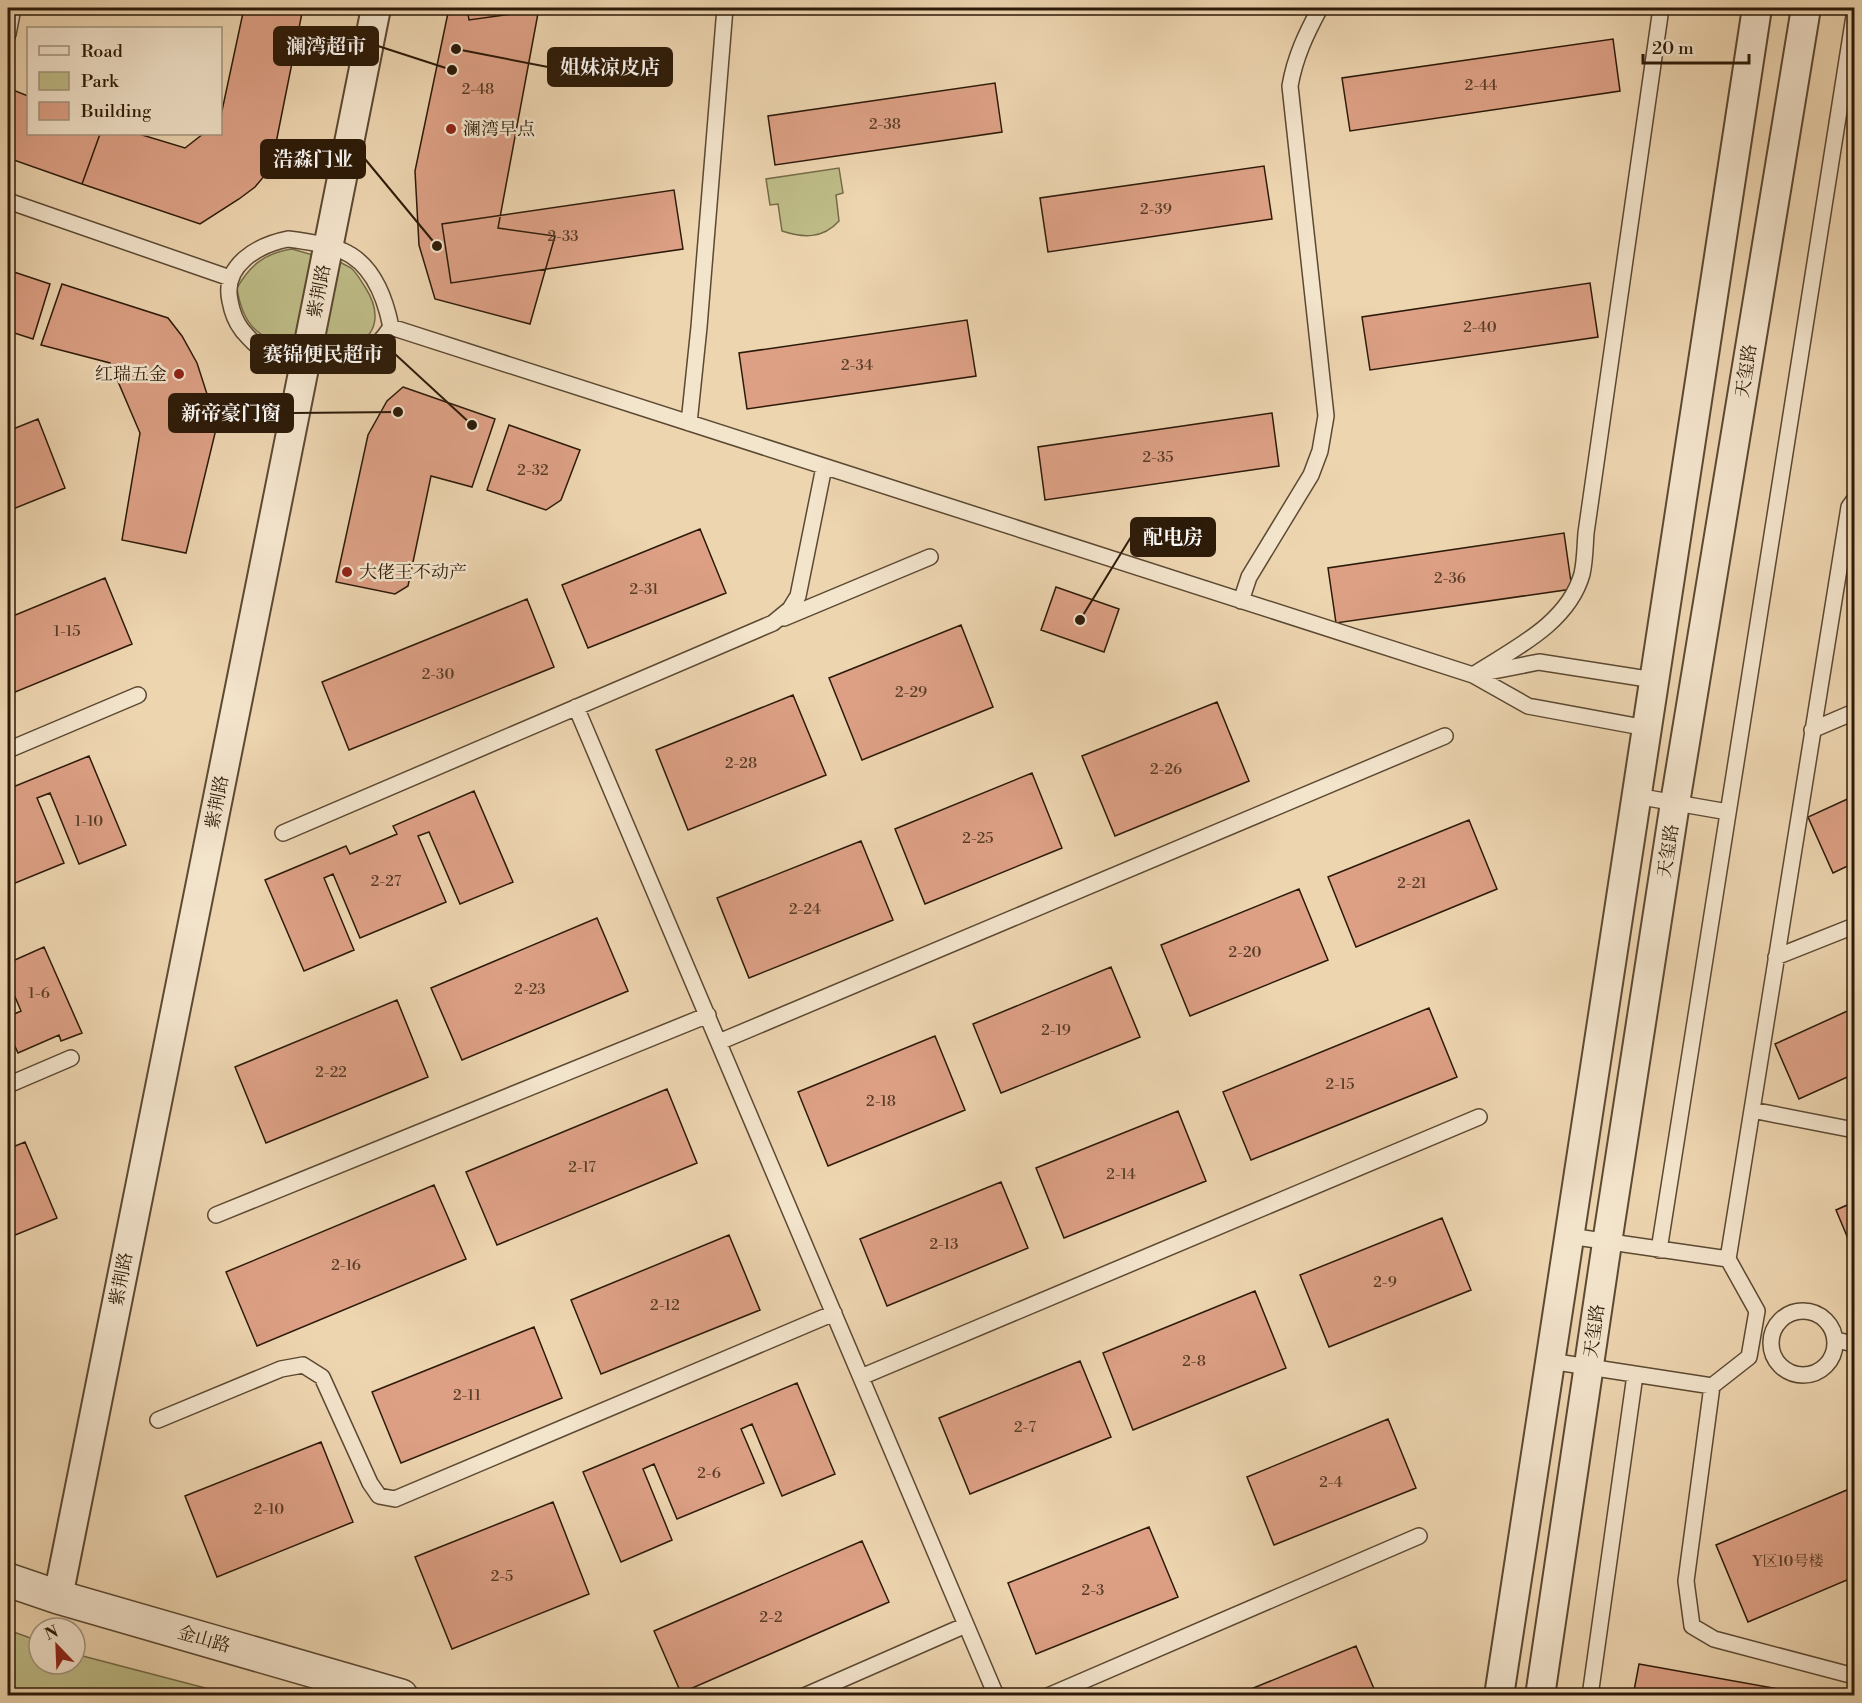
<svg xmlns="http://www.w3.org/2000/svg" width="1862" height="1703" viewBox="0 0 1862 1703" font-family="'Libre Bodoni','Noto Serif SC',serif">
<rect width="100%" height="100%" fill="#edd5b0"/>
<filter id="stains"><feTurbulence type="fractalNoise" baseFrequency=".00333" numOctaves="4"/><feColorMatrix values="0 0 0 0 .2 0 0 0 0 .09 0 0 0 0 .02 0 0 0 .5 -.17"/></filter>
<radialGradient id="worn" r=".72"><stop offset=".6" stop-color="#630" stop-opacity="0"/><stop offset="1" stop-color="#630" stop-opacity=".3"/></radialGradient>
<!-- green -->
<path fill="#bebc87" stroke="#756b48" stroke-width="1.5" d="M839,168L843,193L836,195L839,221C823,239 803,238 782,231L778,204L770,205L766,179Z
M292,249L313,255L292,350C257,335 243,327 237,288C250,265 265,253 292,249Z
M334,259C339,262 346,265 351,268C357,273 361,281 365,287C378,307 381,330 358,344C345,351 330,351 316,353Z
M8,1630L39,1641V1664H75V1654L232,1695H8Z"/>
<!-- building -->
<path fill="#dda085" stroke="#2c1a08" stroke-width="1.5" d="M244,8H303L271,168L255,187L239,199L200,224L82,184L100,134H139L185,148L203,134H220V120Z
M449,8H539L498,228L555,236L530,324L435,299L419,245L415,171Z
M467,8H553L469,20Z
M1053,8H1098L1054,14Z
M1613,39L1620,91L1350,131L1342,78Z
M995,83L1002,132L775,165L768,116Z
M8,88L28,96V134H100L82,184L8,158Z
M1264,166L1272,219L1048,252L1040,198Z
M674,190L683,249L451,283L442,224Z
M8,270L50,284L33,339L8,331Z
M1590,283L1598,337L1370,370L1362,317Z
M62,284L168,318L182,336L197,363L217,425L186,553L122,540L140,433L110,363L41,345Z
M967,320L976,376L747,409L739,353Z
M403,387L495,419L472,487L431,476L408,586L395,594L336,582L368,435L387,401Z
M1272,413L1279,466L1045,500L1038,447Z
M38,419L65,488L8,511V431Z
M509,425L580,450L561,500L546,510L487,490Z
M700,529L726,593L588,648L562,585Z
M1564,533L1572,589L1336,623L1328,568Z
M105,578L132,644L8,695V618Z
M1056,587L1119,609L1104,652L1041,630Z
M527,599L554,667L349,750L322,682Z
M961,625L993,707L862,760L829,678Z
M793,695L826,775L688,830L656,750Z
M1217,702L1249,781L1115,836L1082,756Z
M89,756L126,845L79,864L50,793L37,798L64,863L8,886V789Z
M1032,773L1062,848L925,904L895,829Z
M474,791L513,882L460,904L429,832L418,836L446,902L360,938L333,874L324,878L354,950L304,971L265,880L346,846L350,854L397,834L393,826Z
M1854,796V863L1833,873L1808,817Z
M1469,820L1497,889L1356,947L1328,877Z
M861,841L893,920L749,978L717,898Z
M1299,889L1328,960L1190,1016L1161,945Z
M597,918L628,991L462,1060L431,988Z
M44,947L82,1033L61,1041L59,1035L18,1053L13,1042L8,1045V1006L12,1015L21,1011L8,980V963Z
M1111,967L1140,1037L1001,1093L973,1024Z
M397,1000L428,1077L266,1143L235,1067Z
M1429,1008L1457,1077L1251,1160L1223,1092Z
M1854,1008V1074L1799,1099L1775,1044Z
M935,1036L965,1110L828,1166L798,1092Z
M667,1089L697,1163L497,1245L466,1172Z
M1178,1111L1206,1181L1064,1238L1036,1168Z
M25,1142L57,1218L8,1238V1147V1149Z
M1001,1182L1028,1248L887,1306L860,1239Z
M434,1185L466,1259L257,1346L226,1272Z
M1854,1202V1253L1836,1210Z
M1442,1218L1471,1290L1329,1347L1300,1275Z
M729,1235L760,1310L601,1374L571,1300Z
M1255,1291L1286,1368L1133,1430L1103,1353Z
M534,1327L562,1398L401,1463L372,1392Z
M1080,1361L1111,1437L970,1494L939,1418Z
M797,1383L835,1474L782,1496L752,1424L741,1429L764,1483L677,1519L654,1464L643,1469L672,1540L621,1562L583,1472Z
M1388,1419L1416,1488L1274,1545L1247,1477Z
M321,1442L353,1522L217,1577L185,1496Z
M1854,1487V1577L1748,1622L1716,1545Z
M553,1502L589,1594L452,1649L415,1557Z
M1149,1527L1178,1597L1036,1654L1008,1583Z
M862,1541L889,1602L681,1693L654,1631Z
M1356,1646L1377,1696H1234Z
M1639,1664L1817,1696H1633Z"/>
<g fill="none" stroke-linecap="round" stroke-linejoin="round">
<defs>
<path id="service" d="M8,34L13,8
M8,201L230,278
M288,239C304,241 328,244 343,251C373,264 385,297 391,327C372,356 349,367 314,364C298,362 280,360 266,352C256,347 249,338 242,330C235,321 232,312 230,301C222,265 258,245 288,239Z
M391,327L1473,675C1513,649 1568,624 1582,574C1585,561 1585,546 1586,533L1661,8
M689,423L699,327L725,8
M1854,500L1849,507L1728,1259L1757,1311L1749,1357L1712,1386L1686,1581L1692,1626L1714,1639L1854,1676
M1241,601L1249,577L1311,475L1320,451L1326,416L1290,86C1295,57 1306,34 1320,8
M784,618L930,557
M576,707L995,1693L1000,1696
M1647,728L1528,706L1473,675L1539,662L1654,680
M1812,730L1854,712
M8,750L138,695
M1636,796L1728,812
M283,833L773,623L790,609L798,596L824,467
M1776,957L1854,926
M719,1042L1445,736
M8,1085L71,1058
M1752,1110L1854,1130
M216,1215L708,1015
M1569,1236L1728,1259
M1659,1250L1854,16
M1771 1343a32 32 0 1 1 64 0a32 32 0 1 1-64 0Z
M1836,1340L1854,1344
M1550,1361L1712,1386
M861,1377L1479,1117
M158,1420L281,1369L303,1365L322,1377L370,1483L379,1496L395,1499L834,1313
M804,1696L966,1625
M1048,1696L1419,1536
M1590,1696L1635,1375"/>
<path id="minor" d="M58,1597L376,8
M1499,1696L1757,8
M1540,1696L1607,1243L1675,803L1806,8"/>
<path id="tertiary" d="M8,1580L58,1597L401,1696"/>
</defs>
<!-- service casing -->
<use href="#service" stroke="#5c4932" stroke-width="18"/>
<!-- minor casing -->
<use href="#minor" stroke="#5c4932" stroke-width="32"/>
<!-- tertiary casing -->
<use href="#tertiary" stroke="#5c4932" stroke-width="36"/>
<!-- service -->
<use href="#service" stroke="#f3e4cc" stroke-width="15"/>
<!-- minor -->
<use href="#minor" stroke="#f3e4cc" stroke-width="28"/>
<!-- tertiary -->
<use href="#tertiary" stroke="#f3e4cc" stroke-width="33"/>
</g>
<!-- markers -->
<g fill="#8f2418" stroke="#f3e4cc" stroke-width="2">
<circle cx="451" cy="129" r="6"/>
<circle cx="179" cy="374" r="6"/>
<circle cx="347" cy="572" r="6"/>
</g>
<g text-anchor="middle" stroke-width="5" stroke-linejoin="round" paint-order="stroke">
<!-- number labels -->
<g font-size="15" fill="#583c27">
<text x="1481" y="90">2-44</text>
<text x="478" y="94">2-48</text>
<text x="885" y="129">2-38</text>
<text x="1156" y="214">2-39</text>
<text x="563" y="241">2-33</text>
<text x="1480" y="332">2-40</text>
<text x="857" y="370">2-34</text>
<text x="1158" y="462">2-35</text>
<text x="533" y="475">2-32</text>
<text x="1450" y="583">2-36</text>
<text x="644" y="594">2-31</text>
<text x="67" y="636">1-15</text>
<text x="438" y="679">2-30</text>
<text x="911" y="697">2-29</text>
<text x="741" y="768">2-28</text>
<text x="1166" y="774">2-26</text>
<text x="89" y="826">1-10</text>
<text x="978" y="843">2-25</text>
<text x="386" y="886">2-27</text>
<text x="1412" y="888">2-21</text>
<text x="805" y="914">2-24</text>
<text x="1245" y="957">2-20</text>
<text x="530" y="994">2-23</text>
<text x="39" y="998">1-6</text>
<text x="1056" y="1035">2-19</text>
<text x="331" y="1077">2-22</text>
<text x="1340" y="1089">2-15</text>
<text x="881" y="1106">2-18</text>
<text x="582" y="1172">2-17</text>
<text x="1121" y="1179">2-14</text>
<text x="944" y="1249">2-13</text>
<text x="346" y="1270">2-16</text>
<text x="1385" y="1287">2-9</text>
<text x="665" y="1310">2-12</text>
<text x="1194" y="1366">2-8</text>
<text x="467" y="1400">2-11</text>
<text x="1025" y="1432">2-7</text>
<text x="709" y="1478">2-6</text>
<text x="1331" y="1487">2-4</text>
<text x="269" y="1514">2-10</text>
<text x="1788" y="1566">Y区10号楼</text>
<text x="502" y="1581">2-5</text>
<text x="1093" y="1595">2-3</text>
<text x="771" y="1622">2-2</text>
</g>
<!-- poi labels -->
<g font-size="18" fill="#2c1a08" stroke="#f3e4cc" text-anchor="start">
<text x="463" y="135">澜湾早点</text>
<text x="167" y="380" text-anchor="end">红瑞五金</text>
<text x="359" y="578">大佬王不动产</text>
</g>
<!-- street labels -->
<g font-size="18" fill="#2c1a08" stroke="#f3e4cc">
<text transform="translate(319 291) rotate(-79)" y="6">紫荆路</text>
<text transform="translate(1746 371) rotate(-81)" y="6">天玺路</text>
<text transform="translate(217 802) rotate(-79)" y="6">紫荆路</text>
<text transform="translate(1668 851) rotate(-81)" y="6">天玺路</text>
<text transform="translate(121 1279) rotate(-79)" y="6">紫荆路</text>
<text transform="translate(1594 1331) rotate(-82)" y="6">天玺路</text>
<text transform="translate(204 1639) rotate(16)" y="6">金山路</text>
</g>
</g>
<!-- callouts -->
<path fill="none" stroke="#2c1a08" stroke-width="2" d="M452 70L378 46M456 49L548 67M437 246L365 159M472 425L395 354M398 412L293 413M1080 620L1131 537"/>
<g fill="#2c1a08" stroke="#f3e4cc" stroke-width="2">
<circle cx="452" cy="70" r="6"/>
<circle cx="456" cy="49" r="6"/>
<circle cx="437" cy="246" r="6"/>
<circle cx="472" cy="425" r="6"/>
<circle cx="398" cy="412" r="6"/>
<circle cx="1080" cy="620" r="6"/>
</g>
<g fill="#2c1a08" stroke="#2c1a08" stroke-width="2">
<rect x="274" y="27" width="104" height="38" rx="6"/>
<rect x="548" y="48" width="124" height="38" rx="6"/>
<rect x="261" y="140" width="104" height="38" rx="6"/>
<rect x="251" y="335" width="144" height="38" rx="6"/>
<rect x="169" y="394" width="124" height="38" rx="6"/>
<rect x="1131" y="518" width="84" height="38" rx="6"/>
</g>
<g font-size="20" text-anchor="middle" font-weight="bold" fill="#fff">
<text x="326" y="53">澜湾超市</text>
<text x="610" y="74">姐妹凉皮店</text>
<text x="313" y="166">浩淼门业</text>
<text x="323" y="361">赛锦便民超市</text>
<text x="231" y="420">新帝豪门窗</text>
<text x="1173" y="544">配电房</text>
</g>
<!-- margin -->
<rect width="1862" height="1703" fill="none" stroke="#edd5b0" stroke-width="30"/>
<rect x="9" y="9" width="1844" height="1685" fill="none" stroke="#2c1a08" stroke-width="3"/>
<rect x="15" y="15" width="1832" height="1673" fill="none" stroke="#2c1a08" stroke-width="1.5"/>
<!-- legend -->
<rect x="27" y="27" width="195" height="108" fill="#f3e4cc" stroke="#a3937e" stroke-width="1.5"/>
<rect x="39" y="46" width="30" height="9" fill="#f3e4cc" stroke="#a3937e" stroke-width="1.5"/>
<text x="81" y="57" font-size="18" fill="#2c1a08">Road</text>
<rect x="39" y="72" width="30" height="18" fill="#bebc87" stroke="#a3937e" stroke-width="1.5"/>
<text x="81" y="87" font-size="18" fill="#2c1a08">Park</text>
<rect x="39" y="102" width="30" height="18" fill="#dda085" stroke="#a3937e" stroke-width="1.5"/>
<text x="81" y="117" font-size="18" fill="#2c1a08">Building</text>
<!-- north arrow -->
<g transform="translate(57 1646) rotate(337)"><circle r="28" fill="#f3e4cc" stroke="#a3937e" stroke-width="1.5"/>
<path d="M0-4.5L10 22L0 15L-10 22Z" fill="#8f2418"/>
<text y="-9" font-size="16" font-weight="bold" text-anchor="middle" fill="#2c1a08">N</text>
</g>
<!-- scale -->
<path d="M1643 54v9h106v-9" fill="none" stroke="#2c1a08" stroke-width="3"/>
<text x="1652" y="54" font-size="18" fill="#2c1a08" stroke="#f3e4cc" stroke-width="4.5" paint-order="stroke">20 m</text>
<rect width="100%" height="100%" filter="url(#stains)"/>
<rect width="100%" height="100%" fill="url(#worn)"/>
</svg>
